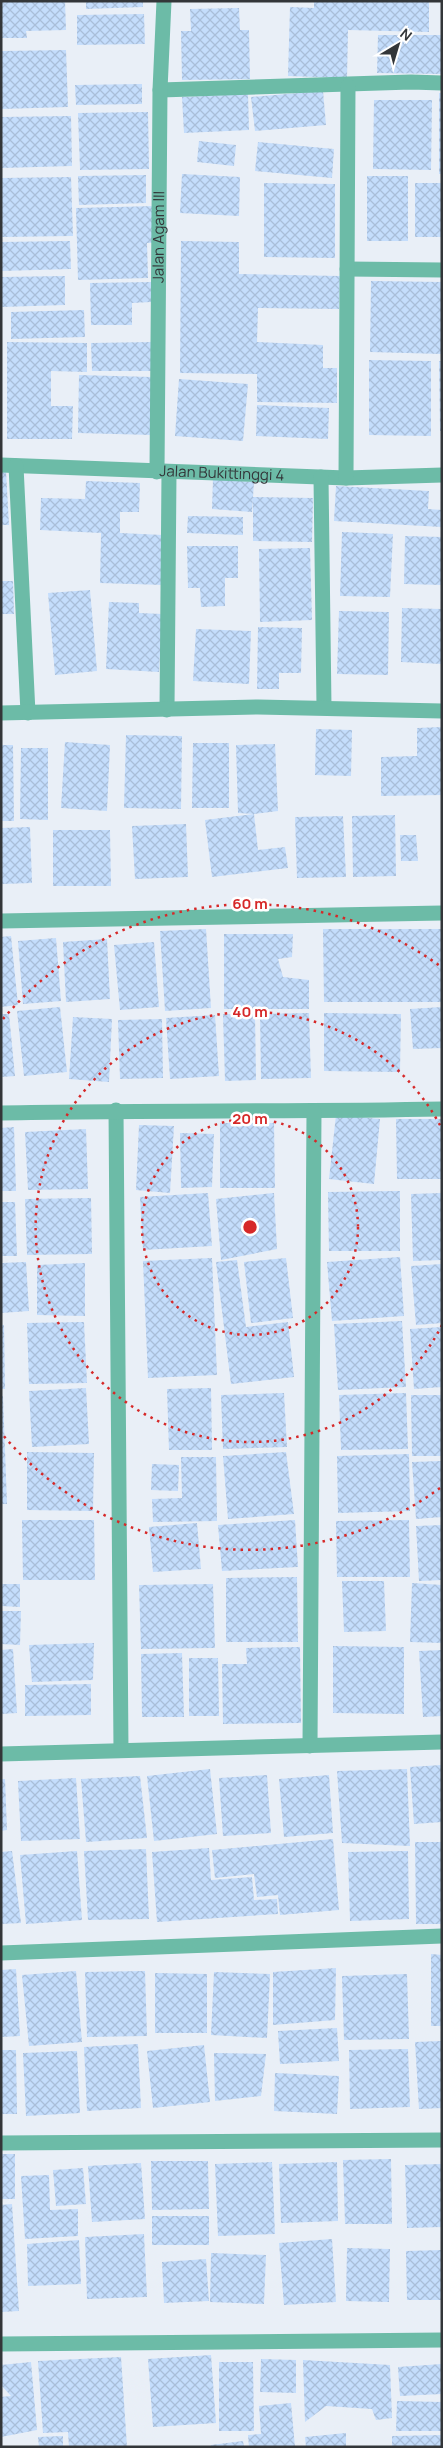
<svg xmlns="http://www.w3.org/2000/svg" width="443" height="2448" viewBox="0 0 443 2448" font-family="Manrope,sans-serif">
<defs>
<pattern id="building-cross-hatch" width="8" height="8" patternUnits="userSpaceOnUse" patternTransform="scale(1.25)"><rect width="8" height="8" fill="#c4ddfc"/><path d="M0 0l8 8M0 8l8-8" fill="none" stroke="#a9bed9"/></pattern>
</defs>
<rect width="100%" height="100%" fill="#e9eff7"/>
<!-- building -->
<path fill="url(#building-cross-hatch)" d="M1,1H65L66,30L26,31L27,38H1Z
M86,1H143V7L86,9Z
M314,1H429V32L348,30L347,78L288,76L290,7L314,8Z
M239,8L240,30H249L250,79L182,80L181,31H191L190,9Z
M144,14L145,44L77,45V15Z
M378,35H442V74L377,73Z
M66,50L68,107L1,109V51Z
M142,84V104L76,105L75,85Z
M323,91L326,125L255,131L251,97Z
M439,93H442V174H439Z
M248,94L249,130L184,133L182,97Z
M374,100H432L431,170L373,169Z
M148,112L149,169L80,170L78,113Z
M71,116L72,166L1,168V117Z
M199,141L236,145L234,166L197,162Z
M258,142L334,149L332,178L255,171Z
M182,174L240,177L239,216L180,213Z
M146,175V203L79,205L78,176Z
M367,176H408V241H367Z
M71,177L73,236L1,237V178Z
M264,183L335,184V258L264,257Z
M415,183H442V237H415Z
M156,206L157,243H147L148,278L78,280L76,208Z
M70,241L71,269L1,271V242Z
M181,241L239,242V274L340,276L339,309L258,308L257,342L323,345V368H337V403L257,402V374L180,373Z
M65,276V305L1,307V277Z
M371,281L442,282V354L370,352Z
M151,282V302L132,303V325H91L90,283Z
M84,310L85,337L11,339V312Z
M7,342L87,343V372L51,371V406H73L72,439H7Z
M152,342V371H92L91,343Z
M369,360L431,361V436L369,435Z
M439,361H442V431H440Z
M79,375L152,377L151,435L78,433Z
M179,379L248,384L243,441L175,436Z
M257,405L329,408L328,439L256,436Z
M6,471L9,525H1V472Z
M213,479L254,482L253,497L313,498L312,542L253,541V499L252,512L212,509Z
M86,481L140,483L139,512H120V533L163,535V585L100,583L101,533L40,530L41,498L85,499Z
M336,486L429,491L428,509L442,510V527L334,521Z
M188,516L243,517V535L187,533Z
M342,532L393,534L390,597L340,596Z
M405,536L442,537V585L404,584Z
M187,546H238V578H225V606L201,607L200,588H188Z
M310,548L312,620L260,622L259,549Z
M1,581H13L14,614H1Z
M90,590L97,671L55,675L48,593Z
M109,602L139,603V613L162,614L159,672L106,669Z
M402,608L442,609V664L401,662Z
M339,611L389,612L388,675L337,674Z
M258,627L302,628L301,673H279V689H257Z
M196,629L251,631L249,684L193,681Z
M442,727V795L381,796V757L417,756V728Z
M316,729L352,730L351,776L315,775Z
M126,735L182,736L181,809L124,808Z
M65,742L110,745L107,811L61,808Z
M193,743H229V808H192Z
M275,744L278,811L254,814L238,813L236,745Z
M1,745H13L14,821H1Z
M21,748H48V820L20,819Z
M254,814L258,850L285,847L288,868L212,877L205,820Z
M395,815L396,876L353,877L352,816Z
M343,816L346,877L297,878L295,817Z
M186,824L188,877L135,879L132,826Z
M30,827L32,883L1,884V828Z
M53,830H110L111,886H53Z
M400,835H416L418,861H401Z
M206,929L211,1008L165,1011L160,931Z
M323,929H442V1002H324Z
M224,934H293L292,957L278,959L283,977L309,980V1009H224Z
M11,936L18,1005L1,1007V937Z
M56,938L61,1001L23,1004L18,941Z
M107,939L110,999L66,1002L63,942Z
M154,942L159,1007L120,1010L114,945Z
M60,1007L67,1072L24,1076L17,1011Z
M442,1007V1048L413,1049L410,1009Z
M309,1013L311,1078L261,1079L260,1014Z
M324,1013L401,1014L400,1072L324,1071Z
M1,1014H9L15,1076L1,1077Z
M223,1014H255L256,1080L225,1081Z
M215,1015L219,1076L170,1079L166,1018Z
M73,1017L112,1019L109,1082L69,1079Z
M162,1019L163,1078L120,1079L118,1020Z
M336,1115L380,1119L374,1184L329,1179Z
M396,1119H442V1179H397Z
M220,1123H274L275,1188H220Z
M139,1125L174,1126L170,1193L136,1190Z
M14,1127L16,1191H1V1128Z
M86,1129L88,1189L28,1190L25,1132Z
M180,1133L214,1134L212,1187L181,1188Z
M400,1191V1251H329L328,1192Z
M208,1193L212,1246L143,1250L140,1197Z
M274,1193L277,1249L221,1260L216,1199Z
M442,1193V1260L413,1261L411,1194Z
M91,1198L92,1254L27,1255L25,1199Z
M1,1202H15L17,1256H1Z
M400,1257L404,1316L332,1321L327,1262Z
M212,1258L217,1375L148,1378L143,1261Z
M286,1258L293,1318L251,1323L244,1262Z
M237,1260L246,1327L288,1322L294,1377L231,1384L216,1262Z
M26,1262L29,1311L1,1313V1263Z
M85,1263V1316L37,1315V1265Z
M442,1264V1323L416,1325L411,1266Z
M402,1321L406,1387L338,1390L334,1324Z
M84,1322L87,1383L29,1384L27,1323Z
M1,1325H4L5,1389H1Z
M442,1327V1387L414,1389L410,1329Z
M86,1388L89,1444L32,1447L29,1391Z
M211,1388L212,1450H169L167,1389Z
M284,1393L287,1447L223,1449L221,1395Z
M406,1393L408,1449L341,1450L339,1395Z
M411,1395H442V1456H412Z
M1,1396H3L7,1504H1Z
M27,1452L94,1453L93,1511L27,1510Z
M286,1452L294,1514L228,1519L223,1456Z
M409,1454L410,1511L338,1513L337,1456Z
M181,1457H216L217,1521L153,1522L152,1499L182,1498Z
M442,1461V1517L416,1519L412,1462Z
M152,1464L179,1465L178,1491L151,1490Z
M22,1520H94L95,1580H23Z
M295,1520L298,1567L222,1571L218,1525Z
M409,1520L410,1577H337L336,1521Z
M197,1523L201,1569L153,1572L149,1527Z
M442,1525V1580L419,1581L416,1526Z
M297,1577L298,1642H226V1578Z
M342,1581H384L386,1631L344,1632Z
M412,1583L442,1585V1643L410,1642Z
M1,1584H20V1607L1,1606Z
M213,1584L215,1648L141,1649L139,1585Z
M1,1611H21L20,1645L1,1644Z
M94,1643L93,1680L32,1682L29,1645Z
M333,1646L404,1647V1714L333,1713Z
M300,1647L301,1723L223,1724L222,1664H247L246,1648Z
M13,1649L17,1713L1,1714V1650Z
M442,1650V1716L423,1717L419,1651Z
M182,1653L184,1717H142L141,1654Z
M189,1658H218L219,1716H189Z
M91,1684V1715L25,1716V1685Z
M441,1765L442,1822L414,1824L410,1767Z
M210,1769L217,1834L154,1841L147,1776Z
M407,1769L410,1846L342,1843L337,1771Z
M267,1775L271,1833L223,1836L219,1778Z
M329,1775L333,1833L284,1837L279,1779Z
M140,1776L147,1838L86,1842L81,1779Z
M76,1778L80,1839L21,1841L18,1781Z
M1,1779H5L7,1830L1,1831Z
M333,1839L339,1910L280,1915L278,1895L257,1897L254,1874L215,1878L212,1850Z
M415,1842H442V1924H416Z
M209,1848L211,1880L252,1877L254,1900L277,1899L278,1914L157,1922L152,1852Z
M146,1849L149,1919L88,1920L84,1851Z
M12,1851L21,1923L1,1924V1852Z
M77,1851L82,1920L26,1924L20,1855Z
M408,1851L409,1919L350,1921L348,1852Z
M431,1954L442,1955V2026H431Z
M336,1968L335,2020L273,2025V1972Z
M16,1969L20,2036L1,2037V1970Z
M76,1971L82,2042L29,2046L22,1975Z
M145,1971L147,2036L87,2037L85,1972Z
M214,1972L270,1974L267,2038L211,2035Z
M155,1973L207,1974V2033H155Z
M407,1974L409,2039L344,2040L342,1976Z
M337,2028L339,2061L280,2064L278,2031Z
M442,2041V2108L419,2109L415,2042Z
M138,2044L141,2108L87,2111L84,2047Z
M204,2045L210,2102L153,2108L147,2051Z
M408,2049L410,2107L350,2109L349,2050Z
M1,2050H16L17,2114H1Z
M77,2051L80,2113L26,2116L23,2053Z
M214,2053L266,2054L261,2096L215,2101Z
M275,2073L339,2076L337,2114L274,2111Z
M1,2154H15V2199H1Z
M391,2159L392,2224H345L343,2160Z
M151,2161H208L209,2209L152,2210Z
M272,2162L275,2234L218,2236L215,2164Z
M337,2162L338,2221L281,2223L279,2164Z
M141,2163L145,2219L92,2222L88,2166Z
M442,2164V2227L407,2228L405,2165Z
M83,2168L86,2204L56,2206L53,2170Z
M49,2175L50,2210L78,2209V2236L25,2239L21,2176Z
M12,2204L19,2311L1,2312V2205Z
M152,2216H209V2245H152Z
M144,2234L147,2297L87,2299L85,2237Z
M332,2239L336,2302L284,2305L279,2243Z
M79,2240L81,2284L28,2286L27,2244Z
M347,2248L390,2249L389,2302L346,2301Z
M442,2250V2300H407L406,2251Z
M211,2253L266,2255L264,2304L210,2302Z
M206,2259L209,2301L164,2303L162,2262Z
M211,2355L216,2423L153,2427L148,2359Z
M121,2357L127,2447H69L68,2432L43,2433L38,2361Z
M261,2359L296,2360V2393L260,2392Z
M303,2360L390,2365L392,2418L376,2420L372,2409L326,2406L305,2422Z
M31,2362L37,2430L1,2437V2397L11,2396L1,2385V2365Z
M219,2362H253L254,2431H219Z
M442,2364V2394L400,2396L398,2367Z
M397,2401L442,2402V2431H396Z
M291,2403L295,2447H249L248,2435L261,2434L259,2406Z
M346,2433V2447H306L305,2437Z
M442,2435V2447H392V2436Z
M63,2436V2447H39L38,2437Z
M243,2441L244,2447H211V2445Z"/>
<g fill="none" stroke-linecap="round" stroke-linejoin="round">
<!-- minor -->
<g stroke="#6cbba7" stroke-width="15">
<path d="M160,90L411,82L442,83"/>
<path d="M347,269L442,270"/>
<path id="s1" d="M1,465L346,478L442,475"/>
<path d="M16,466L28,713"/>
<path id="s2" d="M157,472L160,90L164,1"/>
<path d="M321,477L324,707"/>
<path d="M346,478L348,86"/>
<path d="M167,710L169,473"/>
<path d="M1,713L258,707L442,711"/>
<path d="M1,921L442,913"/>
<path d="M116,1110L121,1750"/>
<path d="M1,1113C148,1110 295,1112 442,1109"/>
<path d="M310,1746L314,1112"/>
<path d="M1,1754L442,1742"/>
<path d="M1,1953L442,1936"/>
<path d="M1,2143L442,2140"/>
<path d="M1,2344L442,2340"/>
</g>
</g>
<!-- distance rings -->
<g fill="none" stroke="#d62828" stroke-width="2.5" stroke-dasharray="2.5 5">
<circle cx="250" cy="1227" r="108"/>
<path d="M442 1325A215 215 0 1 1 442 1129"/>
<path d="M440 1488A323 323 0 0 1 3 1435M3 1019A323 323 0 0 1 440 966"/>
</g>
<g text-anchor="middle" stroke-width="5" stroke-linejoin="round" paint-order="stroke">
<!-- street labels -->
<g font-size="15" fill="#333639" stroke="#fff">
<text dy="5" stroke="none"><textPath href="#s2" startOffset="235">Jalan Agam III</textPath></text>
<text dy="5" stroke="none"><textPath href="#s1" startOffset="221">Jalan Bukittinggi 4</textPath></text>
</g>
</g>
<circle cx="250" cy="1227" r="8" fill="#d62828" stroke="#fff" stroke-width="2.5"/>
<g font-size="15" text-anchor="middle" font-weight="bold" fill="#d62828" stroke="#fff" stroke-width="5" stroke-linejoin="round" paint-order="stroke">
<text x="250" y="909">60 m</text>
<text x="250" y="1017">40 m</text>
<text x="250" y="1124">20 m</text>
</g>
<!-- border -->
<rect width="443" height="2448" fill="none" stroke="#333639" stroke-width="5"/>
<!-- north arrow -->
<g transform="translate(398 45) rotate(38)" stroke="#ffffff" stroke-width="4" paint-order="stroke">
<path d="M0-4L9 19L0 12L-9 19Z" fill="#333639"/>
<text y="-8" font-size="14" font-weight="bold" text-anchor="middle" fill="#333639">N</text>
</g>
</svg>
